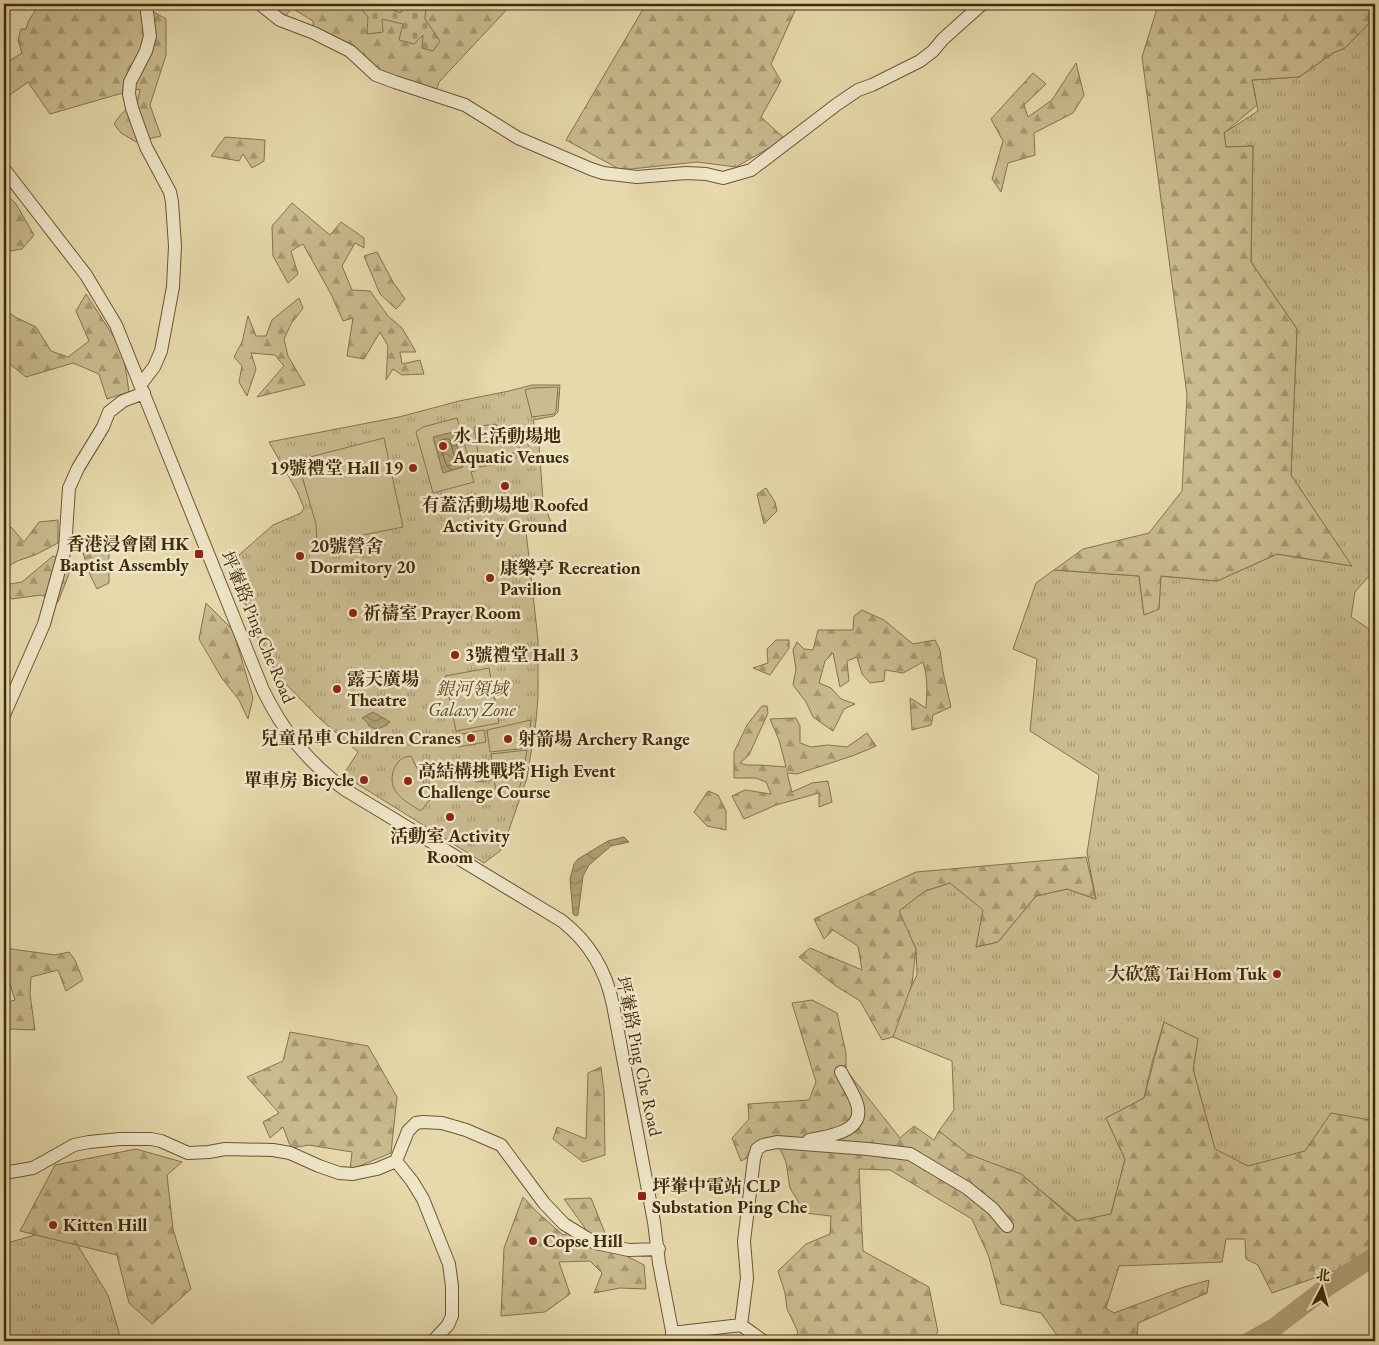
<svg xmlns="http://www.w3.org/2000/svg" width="1379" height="1345" viewBox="0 0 1379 1345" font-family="'EB Garamond','Noto Serif SC',serif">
<defs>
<pattern id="grass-tufts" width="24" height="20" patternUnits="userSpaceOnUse" patternTransform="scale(1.25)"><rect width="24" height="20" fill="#cabb90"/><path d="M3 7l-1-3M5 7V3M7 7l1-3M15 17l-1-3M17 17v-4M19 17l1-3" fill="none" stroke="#a69874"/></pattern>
<pattern id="forest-firs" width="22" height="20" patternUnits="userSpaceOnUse" patternTransform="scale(1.25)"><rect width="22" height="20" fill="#cabb90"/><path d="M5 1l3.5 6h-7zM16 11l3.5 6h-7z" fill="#a69874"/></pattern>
<pattern id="cemetery-stones" width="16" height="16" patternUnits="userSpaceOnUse" patternTransform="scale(1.25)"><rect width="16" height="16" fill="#cabb90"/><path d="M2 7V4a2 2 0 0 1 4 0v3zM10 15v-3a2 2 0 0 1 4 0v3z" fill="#a69874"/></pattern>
<pattern id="water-waves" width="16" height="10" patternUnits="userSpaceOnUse" patternTransform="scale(1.25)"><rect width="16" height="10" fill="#ae9e75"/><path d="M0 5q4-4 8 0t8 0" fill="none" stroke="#8f815e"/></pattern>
</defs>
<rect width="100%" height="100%" fill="#e6d9ab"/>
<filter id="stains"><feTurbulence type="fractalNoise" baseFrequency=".004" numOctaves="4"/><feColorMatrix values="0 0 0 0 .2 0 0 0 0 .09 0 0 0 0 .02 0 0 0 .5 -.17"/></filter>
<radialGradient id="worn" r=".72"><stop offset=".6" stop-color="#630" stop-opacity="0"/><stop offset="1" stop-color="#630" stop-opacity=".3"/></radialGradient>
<!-- grass -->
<path fill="url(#grass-tufts)" stroke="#86734e" d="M1375,17V569L1355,592L1351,617L1369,629L1372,655L1375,658V1123L1303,1154L1248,1166L1215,1150L1193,1069L1198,1039L1164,1022L1152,1063L1144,1098L1106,1118L1125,1159L1111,1214L1080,1223L1021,1174L960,1152L939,1131L954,1110L952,1061L893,1037L897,1015L917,975L916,949L898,911L925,891L950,883L984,910L976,947L998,942L1036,896L1067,889L1096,899L1087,853L1099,775L1030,731L1037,659L1013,649L1036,583L1054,570L1139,576L1144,615L1159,608L1160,576L1217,581L1277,554L1351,566L1291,475L1297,329L1251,262L1253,146L1226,147L1224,133L1258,111L1252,80L1299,77L1333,53L1345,48Z
M532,385H560L558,412L554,416L533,420L539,444L543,501L553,528L526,531L538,640V697L536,721L527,778L504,844L500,851L484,863L343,775L358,752L318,717L277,675L254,630L246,605L233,588L239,555L273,525L301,513L304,508L297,491L269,442L399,417L459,401L509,391Z
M66,1226L108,1295L120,1336L119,1341H4V1244Z"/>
<!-- forest -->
<path fill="url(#forest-firs)" stroke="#86734e" d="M34,4H149L152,11L166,19V55L150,105L161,136L136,142L121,133L114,124C120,115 126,107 137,105L140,89L126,92L50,114L28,82L4,99V64L22,53L18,40L21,29H26L29,20L37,8Z
M281,4H512L439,82L435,95L385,78L314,33L313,21L292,8L283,19L276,14Z
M646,4H798L771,64L781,81L761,117L785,139L736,167L697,162L621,170L566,140Z
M1156,4H1375V17L1345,48L1333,53L1299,77L1252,80L1257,105L1224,133L1226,147L1253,146L1251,262L1297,329L1291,475L1352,566L1277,554L1217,581L1161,576L1159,609L1144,615L1139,576L1054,570L1083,549L1149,533L1182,491L1187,395L1142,57L1156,12Z
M1076,63L1084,95L1073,113L1034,133L1035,155L1008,163L1001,192L992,179L1003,141L991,119L1033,73L1046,84L1024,105L1028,117L1052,100Z
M225,137L265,140L264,161L252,168L243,154L239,161L211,156Z
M4,197H9L16,204L34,235L22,249L4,252Z
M292,203L330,235L341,222L364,238V248L355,243L342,266L352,290L370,291L388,316L402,328L416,352H400L402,364L420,360L424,374L402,375L393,369L386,380L388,346L380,332L364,359L347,356L353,318L343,321L331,294L303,244L291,251L298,274L288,283L273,256L272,226Z
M377,252L393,282L405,299L396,309L380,294L364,256Z
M86,294L123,351L129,392L107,399L99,374L73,363L26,377L4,359V309L15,317L36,327L51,351L68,357L89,341L76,311Z
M299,298L303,308L291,324L284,339L288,356L305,385L257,397L284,366L275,355L251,353L256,369L247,396L239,382L242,366L234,357L242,342L248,316L256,336H266L272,320Z
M766,488L775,502L777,511L764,524L757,494Z
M58,520V543L35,555L17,561L4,569V529L11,527L24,542L39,522Z
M100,549H109V583L97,589L91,577L83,553Z
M53,556L68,562L69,574L58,602L41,595L12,599L4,593V585L22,582Z
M206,603L233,630L253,698L248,719L239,700L221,677L199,639Z
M862,610L884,620L913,644L935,640L940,650L943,672L951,707L933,715L931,725L912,730L910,698L926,708C927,692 928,677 923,662L903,673L885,670L884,681L870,683L862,674L857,657L847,661L849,681L840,687L833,653L825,661L819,683L831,688L841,699L855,704L844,709L833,731L813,717L806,702L793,685L796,669L793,650L797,642L804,649L813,650L818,630H853L854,616Z
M776,640H789V648L770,675L753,668L768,663L767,649Z
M762,706H767L768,713L749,755L740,763L747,765H759L786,767L779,740L770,719L796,718L800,726V743L811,747L828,745L847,747L867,733L876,746L855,755L797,774L787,773L792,792L812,783L828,781L832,802L819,807V793L776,805L744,819L732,796L745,790L771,794L766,782L756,778H734V752L747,725Z
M708,791L718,795L726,811V830L707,826L694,812Z
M1086,857L1096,899L1067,889L1036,896L998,942L976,947L983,910L950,883L925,891L899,911L916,949L912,984L893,1037L882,1040L860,1001L836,986L799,957L810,948L862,970L858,946L833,930L824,939L814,919L916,872Z
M4,948L55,955L69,952L75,960L83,980L66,991L58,970L31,977L30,994L35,1030L11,1029L4,1038V1003L15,1000L8,977L4,975Z
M812,1000L837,1013L846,1053V1070L900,1138L914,1126L934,1140L939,1131L968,1154L1021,1174L1076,1221L1111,1214L1125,1159L1106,1118L1144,1098L1164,1022L1198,1039L1193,1069L1215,1149L1248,1166L1305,1151L1331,1113L1375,1121V1249L1337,1270L1272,1293L1258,1265L1246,1259L1245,1239H1226L1222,1262L1119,1266L1106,1308L1114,1313L1181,1288L1209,1280L1207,1293L1138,1323L1137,1341H1058L1059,1338L1041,1313L1001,1304L989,1257L972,1219L890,1170L859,1169L863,1251L929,1287L938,1332L931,1341H794L798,1332L787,1309L785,1293L778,1271L806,1244L830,1234L831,1216L805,1213L790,1188L786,1162L777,1142L741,1161L732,1138L749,1119L748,1104L809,1100L816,1082L792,1003Z
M290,1032L368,1046L397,1097L391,1153L350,1170L352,1152L309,1145L291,1148L283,1127L270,1138L263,1122L279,1113L247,1077L283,1061Z
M601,1067L604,1091L605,1155L583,1162L553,1139L557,1127L586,1139L588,1073Z
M136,1149L182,1162L167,1175L173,1229L191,1289L152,1324L129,1303L117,1255L20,1231L55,1165Z
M523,1197L536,1211L563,1235L585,1228L564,1199L591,1198L611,1248L644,1265L646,1289L620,1288L594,1293L602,1273L590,1261L559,1262L570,1294L545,1312L501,1316L504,1248Z"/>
<!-- cemetery -->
<path fill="url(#cemetery-stones)" stroke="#86734e" d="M357,4H375L401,13L404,4H426L425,19L440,41L433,51L422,48L423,35L414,44L399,40L403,24L382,19L383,32L367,34L368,17Z"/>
<!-- garden -->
<path fill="#cabb90" stroke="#86734e" d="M558,387L556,411L554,414L532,417L525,390L532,388Z
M457,418L469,460L474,462L477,470L471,472L474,482L433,493L416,432L423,427Z
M496,424L498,432L516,428L520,452L501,455L502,463L480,467L474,427Z
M384,438L403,527L317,544L316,524L300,469L306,458Z
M489,668L499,723L456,731L445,676Z
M531,720L528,748L490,752L487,730Z
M484,730L486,742L458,747L456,735Z
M527,750L523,776L516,799L496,794L491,754Z
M411,756L431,798L421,811C404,801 386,791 394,769C398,760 402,757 411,756Z
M489,760L492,780L476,782L474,763Z"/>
<!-- water -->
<path fill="url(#water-waves)" stroke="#82704b" d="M453,432L463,467L443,473L433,437Z
M373,712L390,722L388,723L387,725C379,728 378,732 368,725V723L362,718Z
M624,837L629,842L611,846L589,865L583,876L578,915L576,916L573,914L570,879L574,864L578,859L608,841Z"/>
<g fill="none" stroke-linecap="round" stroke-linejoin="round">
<!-- shore -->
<path stroke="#786440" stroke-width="1" d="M448,439L450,440L456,462L455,464L448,466L446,464L439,443L441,440Z"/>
<!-- river -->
<path stroke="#ae9e75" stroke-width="19" d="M1250,1341L1275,1327L1327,1287L1375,1256"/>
<defs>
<path id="minor" d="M260,4L280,20L314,33L350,51L376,75L395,82L465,105L518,138L591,169L603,173L637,177L686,173L706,174L723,178L751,170L836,105L858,90L872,85L920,61L933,51L943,39L982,4
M4,169L86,275L116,325L263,690C283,731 307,761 344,789L562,921C590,943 606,970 613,1005L654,1222L659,1263L674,1341
M141,384L154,367L161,351L173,287L175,246L172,202L170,192L146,147L132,108L129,94L130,82L146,51L150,36L146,4
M4,715L44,624L65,549L69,488L78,468L103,427L109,412L123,401L144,393
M809,1140C829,1136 868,1132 856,1101C852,1091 846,1082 841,1072
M396,1161L412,1181L423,1199L449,1264L452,1286V1316L448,1325L433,1341
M4,1173L33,1168L74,1145L89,1142L120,1139H151L161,1141L188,1153L209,1152L225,1149L273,1150L290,1153L319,1166L339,1173L353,1174L377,1169L396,1161L408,1131L416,1123L423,1122L442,1123L466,1130L501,1145L544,1203L564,1224L595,1243L629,1250L659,1249
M741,1325L763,1341
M672,1333L741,1325L747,1278L744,1241L754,1159L757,1149L763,1145L777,1142L868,1149L910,1154L967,1188L993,1209L1007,1226"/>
</defs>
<!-- minor casing -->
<use href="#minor" stroke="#6a5634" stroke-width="14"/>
<!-- minor -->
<use href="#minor" stroke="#efe6c8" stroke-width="12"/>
</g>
<!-- markers -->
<g fill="#8f2418" stroke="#efe6c8" stroke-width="2">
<circle cx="443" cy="446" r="5"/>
<circle cx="413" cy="468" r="5"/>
<circle cx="505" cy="486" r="5"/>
<rect x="194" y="549" width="10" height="10" rx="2.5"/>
<circle cx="300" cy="556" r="5"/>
<circle cx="490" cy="578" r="5"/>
<circle cx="353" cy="613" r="5"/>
<circle cx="455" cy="655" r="5"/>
<circle cx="337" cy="689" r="5"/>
<circle cx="471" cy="738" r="5"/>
<circle cx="508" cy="739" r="5"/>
<circle cx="364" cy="780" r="5"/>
<circle cx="408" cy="781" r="5"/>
<circle cx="450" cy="817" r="5"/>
<circle cx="1277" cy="974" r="5"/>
<rect x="637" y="1191" width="10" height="10" rx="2.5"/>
<circle cx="53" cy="1225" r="5"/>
<circle cx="533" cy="1241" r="5"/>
</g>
<g text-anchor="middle" stroke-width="5" stroke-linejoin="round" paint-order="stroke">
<!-- poi labels -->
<g font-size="18" font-weight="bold" fill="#412b0c" stroke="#efe6c8" text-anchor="start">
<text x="453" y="442">水上活動場地<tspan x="453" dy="21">Aquatic Venues</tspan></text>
<text x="403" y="474" text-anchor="end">19號禮堂 Hall 19</text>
<text x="505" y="511" text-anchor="middle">有蓋活動場地 Roofed<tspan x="505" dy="21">Activity Ground</tspan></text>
<text x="189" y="550" text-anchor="end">香港浸會園 HK<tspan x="189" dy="21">Baptist Assembly</tspan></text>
<text x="310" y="552">20號營舍<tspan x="310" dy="21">Dormitory 20</tspan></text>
<text x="500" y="574">康樂亭 Recreation<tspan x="500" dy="21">Pavilion</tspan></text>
<text x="363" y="619">祈禱室 Prayer Room</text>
<text x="465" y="661">3號禮堂 Hall 3</text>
<text x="347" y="685">露天廣場<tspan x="347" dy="21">Theatre</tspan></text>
<text x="461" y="744" text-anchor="end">兒童吊車 Children Cranes</text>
<text x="518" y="745">射箭場 Archery Range</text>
<text x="418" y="777">高結構挑戰塔 High Event<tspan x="418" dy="21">Challenge Course</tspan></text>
<text x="354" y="786" text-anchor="end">單車房 Bicycle</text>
<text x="450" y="842" text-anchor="middle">活動室 Activity<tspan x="450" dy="21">Room</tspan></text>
<text x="1267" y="980" text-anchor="end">大砍篤 Tai Hom Tuk</text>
<text x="652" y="1192">坪輋中電站 CLP<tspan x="652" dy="21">Substation Ping Che</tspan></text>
<text x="63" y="1231">Kitten Hill</text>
<text x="543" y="1247">Copse Hill</text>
</g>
<!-- street labels -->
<g font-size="18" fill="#412b0c" stroke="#efe6c8">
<text transform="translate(258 627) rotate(67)" y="6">坪輋路 Ping Che Road</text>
<text transform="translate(639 1056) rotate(78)" y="6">坪輋路 Ping Che Road</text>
</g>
<!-- park labels -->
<g font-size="18" font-style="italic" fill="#5c4826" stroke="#efe6c8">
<text x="472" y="695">銀河領域<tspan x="472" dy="21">Galaxy Zone</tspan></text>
</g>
</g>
<!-- margin -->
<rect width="1379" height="1345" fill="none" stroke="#e6d9ab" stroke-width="20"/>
<rect x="5" y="5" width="1369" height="1335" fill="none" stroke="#412b0c" stroke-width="2.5"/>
<rect x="10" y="10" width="1359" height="1325" fill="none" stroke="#412b0c"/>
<!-- north arrow -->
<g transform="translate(1322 1288) rotate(6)" stroke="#efe6c8" stroke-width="4" paint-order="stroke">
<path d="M0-4L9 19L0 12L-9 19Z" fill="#412b0c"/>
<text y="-8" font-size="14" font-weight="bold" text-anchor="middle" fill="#412b0c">北</text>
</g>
<rect width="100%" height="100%" filter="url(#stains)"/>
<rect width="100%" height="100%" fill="url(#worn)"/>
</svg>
